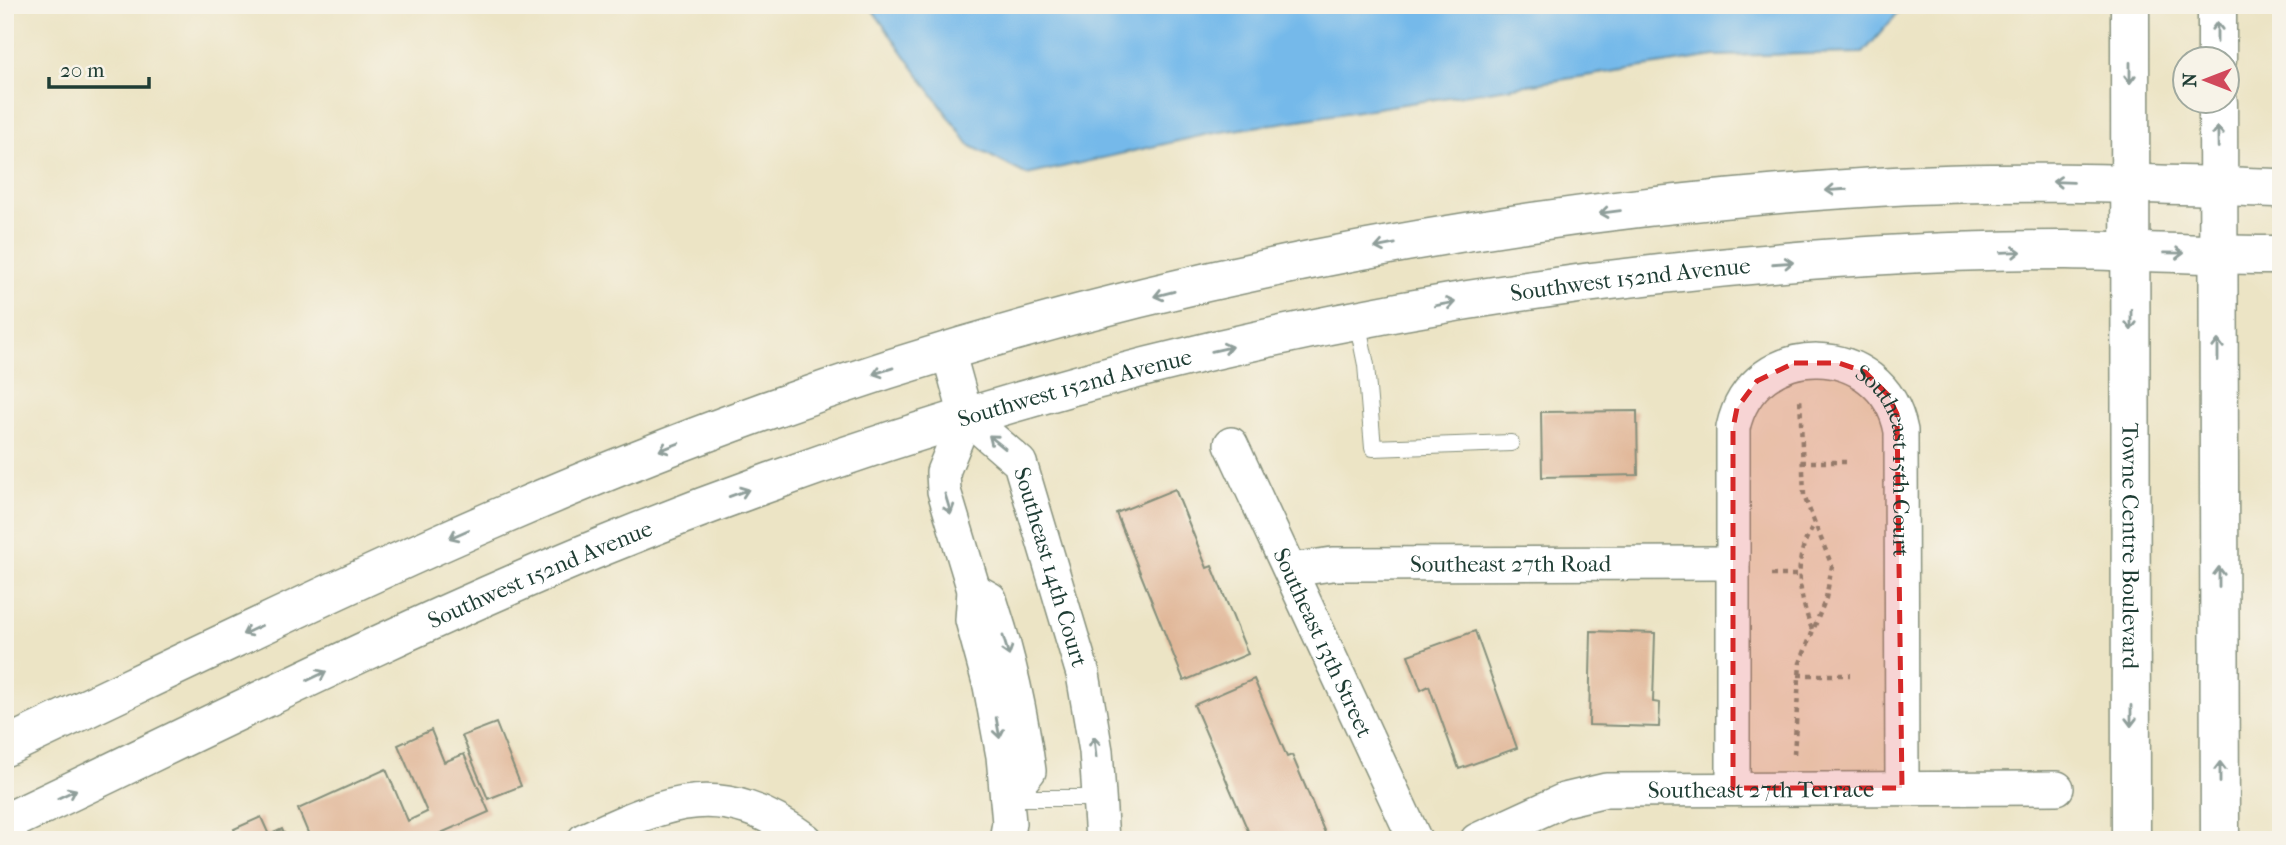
<svg xmlns="http://www.w3.org/2000/svg" width="2286" height="845" viewBox="0 0 2286 845" font-family="'IM FELL French Canon',serif">
<rect width="100%" height="100%" fill="#f7f3e8"/>
<filter id="ink" filterUnits="userSpaceOnUse"><feTurbulence type="fractalNoise" baseFrequency=".0143" numOctaves="2"/><feDisplacementMap in="SourceGraphic" scale="14" xChannelSelector="R" yChannelSelector="G"/><feConvolveMatrix kernelMatrix="1 2 1 2 8 2 1 2 1" color-interpolation-filters="sRGB"/></filter>
<filter id="wash" filterUnits="userSpaceOnUse"><feTurbulence type="fractalNoise" baseFrequency=".00686" numOctaves="4" result="noise"/><feDisplacementMap in="SourceGraphic" scale="28" xChannelSelector="R" yChannelSelector="G"/><feGaussianBlur stdDeviation="1.57" result="paint"/><feColorMatrix in="noise" values="0 0 0 0 0 0 0 0 0 0 0 0 0 0 0 0 0 1.4 0 .05"/><feComposite in="paint" operator="in"/></filter>
<g filter="url(#wash)">
<rect width="100%" height="100%" fill="#ece4c5"/>
<!-- water -->
<path fill="#74b9ea" stroke="#4a7b8f" stroke-width="2" d="M869,5H1905L1863,53L1715,56L1209,134L1027,175L969,145Z"/>
<g id="blocks">
<!-- building -->
<path fill="#e1b799" d="M1637,411L1638,475L1542,477L1541,412Z
M1175,489L1207,568L1212,566L1248,654L1184,681L1116,513Z
M1475,631L1517,748L1459,769L1429,686L1421,690L1408,655Z
M1591,631L1655,633L1653,702L1660,703L1659,727L1589,725Z
M1254,679L1287,757L1292,755L1328,840H1252L1194,705Z
M496,723L521,786L488,799L462,736Z
M431,730L444,762L464,754L489,812L425,840H311L298,809L386,769L408,821L427,812L398,745Z
M261,817L269,835L282,829L287,840H239L234,829Z"/>
</g>
</g>
<g filter="url(#ink)">
<use href="#blocks" fill-opacity="0" stroke="#86907c" stroke-width="2"/>
<g fill="none" stroke-linecap="round" stroke-linejoin="round">
<defs>
<path id="service" d="M1357,320L1366,365L1373,448L1511,443
M1010,798H1099"/>
<g id="minor">
<path d="M948,351L966,416"/>
<path id="s1" d="M966,416L1020,463L1083,674L1096,751L1102,840"/>
<path d="M966,416L943,472L944,491L974,590L972,620L990,686L1003,756L1009,823L1006,840"/>
<path id="s2" d="M1231,444L1415,840"/>
<path id="s3" d="M1291,570L1332,564L1733,563"/>
<path d="M974,590L990,599C1009,656 1021,711 1029,771L1007,798"/>
<path id="s4" d="M1733,788V428C1753,336 1883,338 1901,431L1902,788"/>
<path d="M584,840C669,800 723,778 806,840"/>
<path id="s5" d="M1477,840L1564,800L1606,790L2057,788"/>
</g>
<g id="tertiary">
<path id="s6" d="M2130,5L2131,840"/>
<path d="M2217,5V60"/>
<path d="M2218,102L2220,840"/>
<path d="M5,747C253,630 499,507 757,414C1116,284 1495,210 1876,187C2010,179 2146,184 2281,188"/>
<path id="s7" d="M5,823C203,729 399,630 601,547C939,409 1297,313 1661,274C1795,259 1931,250 2066,250C2138,251 2209,255 2281,255"/>
</g>
</defs>
<!-- service casing -->
<use href="#service" stroke="#86907c" stroke-width="18"/>
<!-- minor casing -->
<use href="#minor" stroke="#86907c" stroke-width="36"/>
<!-- tertiary casing -->
<use href="#tertiary" stroke="#86907c" stroke-width="41"/>
<!-- path -->
<path stroke="#86907c" stroke-width="4.5" stroke-dasharray="5 5" stroke-linecap="butt" d="M1801,462H1849
M1771,575H1799
M1812,629C1798,594 1792,555 1815,524
M1798,675H1850
M1794,754L1800,663L1826,598L1832,566L1804,496L1800,396"/>
<!-- service -->
<use href="#service" stroke="#fff" stroke-width="16"/>
<!-- minor -->
<use href="#minor" stroke="#fff" stroke-width="33"/>
<!-- tertiary -->
<use href="#tertiary" stroke="#fff" stroke-width="38"/>
</g>
<!-- one-way arrows -->
<defs><path id="oneway-shaft" d="M-6 0H5M1.5-3L5.5 0L1.5 3" fill="none" stroke-width="1.6" stroke-linecap="round" stroke-linejoin="round" transform="scale(1.75)"/></defs>
<g stroke="#8f9e9a">
<use href="#oneway-shaft" transform="translate(2217 32) rotate(-90)"/>
<use href="#oneway-shaft" transform="translate(2130 73) rotate(90)"/>
<use href="#oneway-shaft" transform="translate(2218 137) rotate(-91)"/>
<use href="#oneway-shaft" transform="translate(2063 182) rotate(-178)"/>
<use href="#oneway-shaft" transform="translate(1836 190) rotate(176)"/>
<use href="#oneway-shaft" transform="translate(1610 212) rotate(173)"/>
<use href="#oneway-shaft" transform="translate(1385 246) rotate(169)"/>
<use href="#oneway-shaft" transform="translate(2011 252) rotate(-2)"/>
<use href="#oneway-shaft" transform="translate(2174 253) rotate(1)"/>
<use href="#oneway-shaft" transform="translate(1783 263) rotate(-4)"/>
<use href="#oneway-shaft" transform="translate(1164 294) rotate(166)"/>
<use href="#oneway-shaft" transform="translate(1445 304) rotate(-10)"/>
<use href="#oneway-shaft" transform="translate(2131 320) rotate(90)"/>
<use href="#oneway-shaft" transform="translate(1222 349) rotate(-13)"/>
<use href="#oneway-shaft" transform="translate(2218 350) rotate(-90)"/>
<use href="#oneway-shaft" transform="translate(883 371) rotate(163)"/>
<use href="#oneway-shaft" transform="translate(997 442) rotate(-141)"/>
<use href="#oneway-shaft" transform="translate(669 447) rotate(159)"/>
<use href="#oneway-shaft" transform="translate(739 493) rotate(-20)"/>
<use href="#oneway-shaft" transform="translate(948 504) rotate(73)"/>
<use href="#oneway-shaft" transform="translate(459 534) rotate(156)"/>
<use href="#oneway-shaft" transform="translate(2219 577) rotate(-90)"/>
<use href="#oneway-shaft" transform="translate(252 630) rotate(155)"/>
<use href="#oneway-shaft" transform="translate(1006 646) rotate(73)"/>
<use href="#oneway-shaft" transform="translate(317 676) rotate(-25)"/>
<use href="#oneway-shaft" transform="translate(2131 716) rotate(90)"/>
<use href="#oneway-shaft" transform="translate(998 728) rotate(80)"/>
<use href="#oneway-shaft" transform="translate(1095 747) rotate(-96)"/>
<use href="#oneway-shaft" transform="translate(2220 772) rotate(-90)"/>
<use href="#oneway-shaft" transform="translate(67 794) rotate(-25)"/>
</g>
</g>
<!-- marked area -->
<path fill="#d62828" fill-opacity="0.2" stroke="#d62828" stroke-width="5" stroke-dasharray="14 9" stroke-linejoin="round" d="M1794,363H1839L1865,372L1888,395L1897,414L1902,788H1733V428L1737,408L1757,381Z"/>
<g text-anchor="middle" stroke-width="5" stroke-linejoin="round" paint-order="stroke">
<!-- street labels -->
<g font-size="23" fill="#1f3d34" stroke="#f7f3e8">
<text dy="8" stroke="none"><textPath href="#s7" startOffset="1724">Southwest 152nd Avenue</textPath></text>
<text dy="8" stroke="none"><textPath href="#s7" startOffset="1157">Southwest 152nd Avenue</textPath></text>
<text dy="8" stroke="none"><textPath href="#s4" startOffset="621">Southeast 15th Court</textPath></text>
<text dy="8" stroke="none"><textPath href="#s6" startOffset="541">Towne Centre Boulevard</textPath></text>
<text dy="8" stroke="none"><textPath href="#s3" startOffset="220">Southeast 27th Road</textPath></text>
<text dy="8" stroke="none"><textPath href="#s1" startOffset="180">Southeast 14th Court</textPath></text>
<text dy="8" stroke="none"><textPath href="#s7" startOffset="590">Southwest 152nd Avenue</textPath></text>
<text dy="8" stroke="none"><textPath href="#s2" startOffset="219">Southeast 13th Street</textPath></text>
<text dy="8" stroke="none"><textPath href="#s5" startOffset="294">Southeast 27th Terrace</textPath></text>
</g>
</g>
<!-- margin -->
<rect width="2286" height="845" fill="none" stroke="#f7f3e8" stroke-width="28"/>
<!-- north arrow -->
<g transform="translate(2206 80) rotate(270)"><circle r="33" fill="#f7f3e8" stroke="#a1aaa0" stroke-width="2"/>
<path d="M0-5L12 26L0 18L-12 26Z" fill="#d1495b"/>
<text y="-10" font-size="19" font-weight="bold" text-anchor="middle" fill="#1f3d34">N</text>
</g>
<!-- scale -->
<path d="M49 77v10h100v-10" fill="none" stroke="#1f3d34" stroke-width="3.5"/>
<text x="60" y="77" font-size="21" fill="#1f3d34" stroke="#f7f3e8" stroke-width="5" paint-order="stroke">20 m</text>
</svg>
